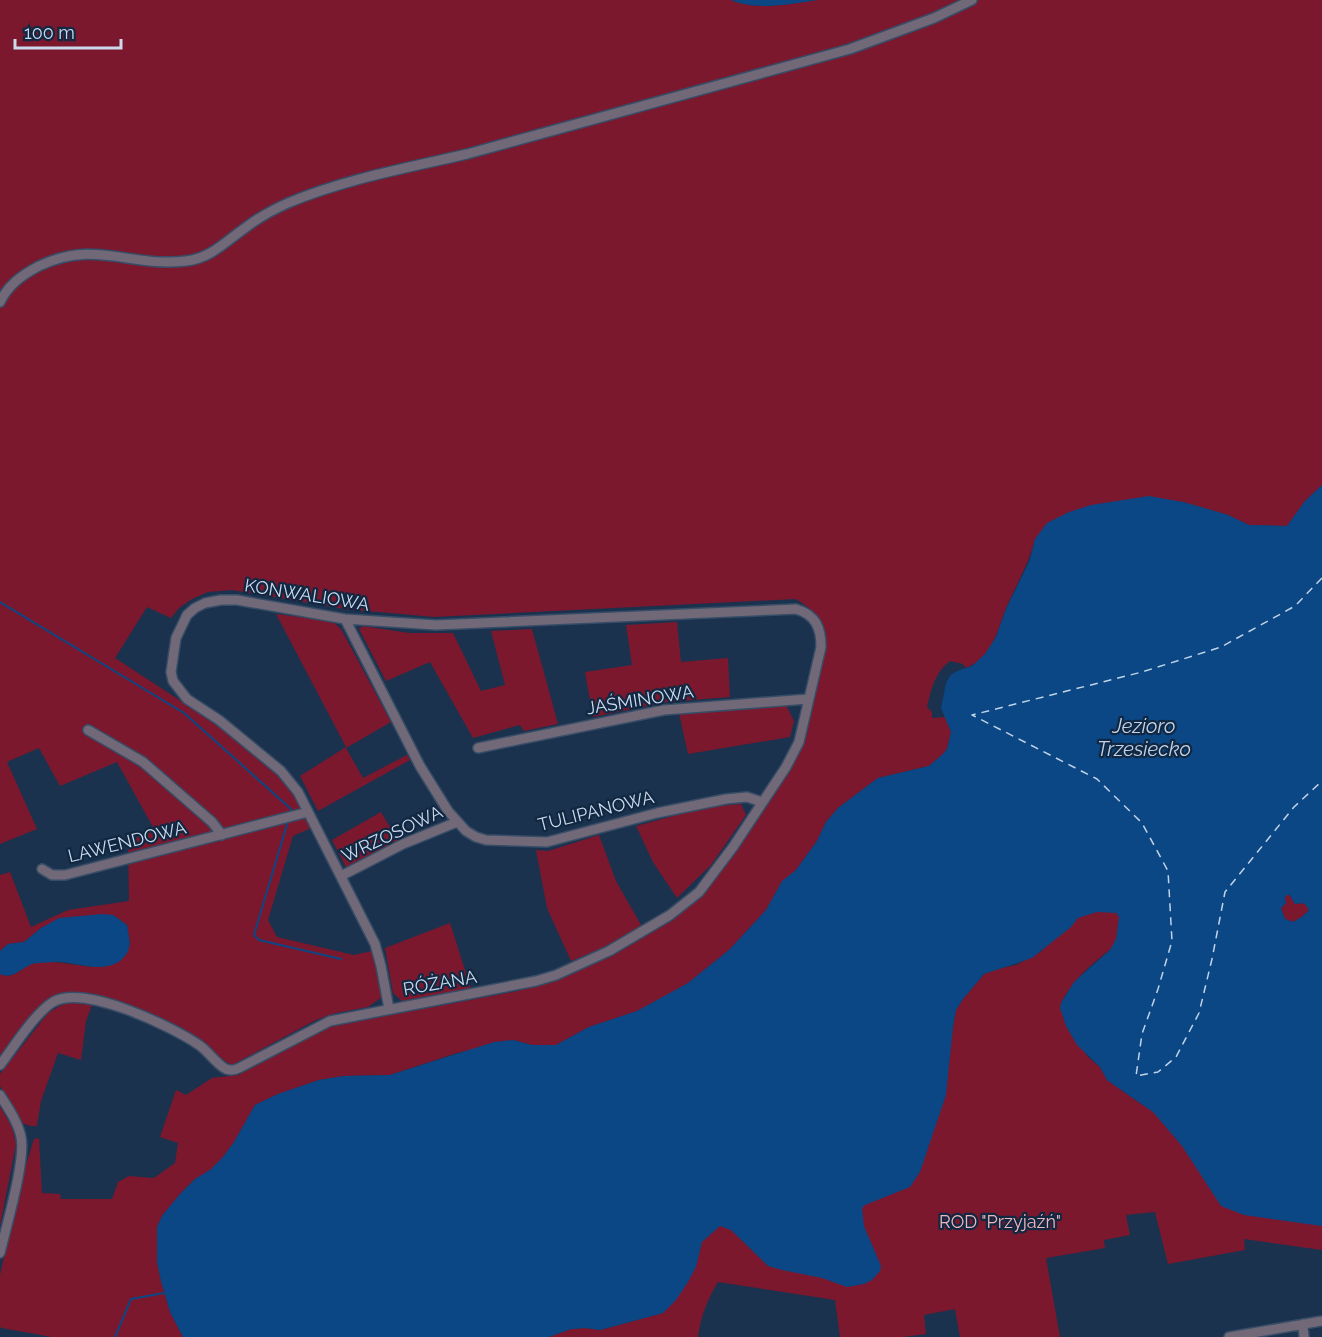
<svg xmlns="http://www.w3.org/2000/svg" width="1322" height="1337" viewBox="0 0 1322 1337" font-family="Raleway,sans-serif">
<rect width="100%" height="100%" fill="#1b324e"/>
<!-- green -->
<path fill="#7b182e" d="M0,0H731C758,11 789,4 817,0H1322V485L1305,501L1287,526L1249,525L1228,515L1183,502L1035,539C1029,564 1016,585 1006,608C1000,624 996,641 985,654C980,661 973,665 966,668L963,664L950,661C935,672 931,690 927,707L932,712V718L945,717L951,732L947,749L943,754L929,766L878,778L838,808L826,822L817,841L796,870L782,882L766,910L729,950L688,983L655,1002L637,1011L589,1027L556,1045H532L513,1040L457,1053L390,1075L344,1076L319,1080L278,1094L255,1105L234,1142L223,1157L210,1170L195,1179L180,1194L162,1216L157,1227V1262L161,1281L170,1312L183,1337H52L2,1328L0,1327V1275L19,1188L34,1139L39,1138L42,1193L60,1194L61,1199H112L118,1182L129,1176L154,1178L175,1163L178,1143L160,1137L176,1090L186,1095L212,1078L238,1075L331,1026L513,992L549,983L612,956L673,920L703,895L737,850L790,770L804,744L826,648C827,620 818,614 796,599L434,617L345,609L232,590L208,592L192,599L179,608L171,618L147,607L115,658L216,724L278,775L294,795L311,828L293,836L268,920L277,937L354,955L372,951L382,997L368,1007L336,1013L316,1020L232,1065C222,1061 207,1044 196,1037C165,1019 85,978 51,998C32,1009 14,1038 0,1056V974C15,981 22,965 35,963C55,960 73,965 93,967L130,944L127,925L113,915L41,928L24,942L8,944L0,951V875L10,872L31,927L68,910L129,901L128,842L154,829L117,762L60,786L39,748L7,762L37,829L0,844Z
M276,614L332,621L341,629L391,722L346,748L363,778L407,755L410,760L318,811L300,776L346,747Z
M677,622L681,662L728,658L730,697L667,702L593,717L585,672L632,665L626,625Z
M363,626L409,633H453L481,691L505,685L491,631L532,629L558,724L524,731L520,725L473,738L430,662L386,681L359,629Z
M786,705L794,721L790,737L688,754L679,713Z
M741,804L746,815L711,865L677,898L653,862L636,826L707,807Z
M381,812L398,841L346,867L332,840Z
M599,835L616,881L641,925L622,941L571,961L547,908L536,850L548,851Z
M1289,894L1295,904L1302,903L1306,905L1309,910L1303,916L1293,922L1285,919L1281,908L1286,903L1284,897Z
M1097,904L1152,920C1119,944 1080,966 1061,1003L1087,1056L1100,1067L1107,1080L1141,1104L1322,1206V1250L1244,1239L1245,1250L1168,1264L1155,1212L1126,1215L1130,1235L1104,1240L1105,1248L1046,1258L1060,1337H960L955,1309L924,1315L926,1334L903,1337H840L835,1300L718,1282C707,1300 701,1316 698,1337H549L571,1329L586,1328L600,1330L663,1313L693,1222L844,1225L944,1102L953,1027L956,1010L963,999L984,974L997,969L1016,965L1042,951L1045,939Z
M450,923L471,989L402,1001L393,993L385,948Z
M77,1002L92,1005L86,1021L81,1060L58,1053L41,1101L37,1126H30L22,1123L0,1086V1074L48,1013L65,1003Z
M0,1106L12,1127L16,1144L0,1226Z"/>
<!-- water -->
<path fill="#0b4785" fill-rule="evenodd" d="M731,0H817C789,4 758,11 731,0Z
M1322,485V1226L1244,1215L1221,1206L1182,1146L1153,1112L1107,1080L1100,1067L1077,1045L1066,1026L1060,1008L1061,1003L1074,982L1110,950L1116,939L1119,917L1116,913L1097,912L1078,918L1071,927L1032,958L984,974L963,999L956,1010L953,1027L946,1095L920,1172L910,1187L865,1205L862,1208L864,1226L881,1266L880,1271L872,1280L864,1284L847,1287L822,1278L782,1270L768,1266L731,1230L720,1226L702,1242L696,1267L688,1282L676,1300L663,1313L600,1330L586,1328L571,1329L549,1337H183L170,1312L161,1281L157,1262V1227L162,1216L180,1194L195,1179L210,1170L223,1157L234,1142L255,1105L278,1094L319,1080L344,1076L390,1075L494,1042L513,1040L532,1045H556L589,1027L637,1011L688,983L729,950L766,910L782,881L796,870L817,841L826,822L838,808L878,778L929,766L943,754L947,749L951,732L941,708L946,683L950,676L955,672L972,666L985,654L996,637L1006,609L1030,560L1035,539L1047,523L1069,512L1091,505L1149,496L1183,502L1208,509L1228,515L1249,525L1287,526L1305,501ZM1289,894L1295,904L1302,903L1306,905L1309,910L1303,916L1293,922L1285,919L1281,908L1286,903L1285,897Z
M102,914L113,915L127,925C128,934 132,945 127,953C113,976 82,964 62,962C54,961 46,963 38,963C24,963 15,981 0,974V951L8,944L24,942L41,928L59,918Z"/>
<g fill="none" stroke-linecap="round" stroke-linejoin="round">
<!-- stream -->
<path stroke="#0b4785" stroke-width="2" d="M0,602L184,713L291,809L290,813
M288,821L254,935L259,940L341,959
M115,1337L131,1299L164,1293"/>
<!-- ferry -->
<path stroke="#c1d3e8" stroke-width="1.5" stroke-dasharray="8 6" stroke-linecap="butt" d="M1322,578L1295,606L1221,647L1142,672L972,715L1097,779L1142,823L1168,871L1172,941L1158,989L1142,1034L1136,1076L1158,1072L1176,1057L1199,1013L1212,959L1225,892L1294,807L1322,781"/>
<defs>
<path id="minor" d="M0,302C8,285 22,275 39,266C96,239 131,268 186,261C211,258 225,242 245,228C258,218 272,210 288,203C345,179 407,168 467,154L850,49L934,18L972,0
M345,619L420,766L448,811L466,831L476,837L486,840L547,842L657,813L726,799L747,797L762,802
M88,730L143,762L212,822L222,835
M478,748L664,710L808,699
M42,869L52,875H65L308,812
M341,876L403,844L457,822
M0,1065C14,1047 34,1014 53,1002C84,984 171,1026 199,1045C208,1051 217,1065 226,1069C231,1071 235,1070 239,1068L330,1021L536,981L556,975L609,951L670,915L699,892L733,847L786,767L799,742L821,647C821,628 816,615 796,609L436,625L345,619L237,600H221L205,603L195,608L187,615L176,638L171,672L173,681L187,699L219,720L281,771L298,792L375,944L381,966L389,1009
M0,1095C8,1108 18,1122 21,1137C26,1160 6,1227 0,1253
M1303,1324L1304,1337
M1229,1337L1322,1321"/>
</defs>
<!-- minor casing -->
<use href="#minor" stroke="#374d67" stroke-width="12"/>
<!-- minor -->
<use href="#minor" stroke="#726978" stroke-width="9"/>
</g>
<g text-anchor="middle" stroke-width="4.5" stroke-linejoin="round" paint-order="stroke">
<!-- street labels -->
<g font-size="18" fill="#ccdaec" stroke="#112843">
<text transform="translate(307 595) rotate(9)" y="6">KONWALIOWA</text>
<text transform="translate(640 700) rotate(-9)" y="6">JAŚMINOWA</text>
<text transform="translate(596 811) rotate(-14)" y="6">TULIPANOWA</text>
<text transform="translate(392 834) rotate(-25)" y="6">WRZOSOWA</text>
<text transform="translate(127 842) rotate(-14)" y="6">LAWENDOWA</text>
<text transform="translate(440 983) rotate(-10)" y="6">RÓŻANA</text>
</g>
<!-- park labels -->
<g font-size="18" fill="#f2b5b9" stroke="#112843">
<text x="1000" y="1228">ROD "Przyjaźń"</text>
</g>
<!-- water labels -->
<g font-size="20" font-style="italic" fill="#c1d3e8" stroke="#112843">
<text x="1144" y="733">Jezioro<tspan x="1144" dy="23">Trzesiecko</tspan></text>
</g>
</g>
<!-- scale -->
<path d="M15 39v9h106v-9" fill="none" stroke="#ccdaec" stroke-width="3"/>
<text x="24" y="39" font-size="18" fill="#ccdaec" stroke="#112843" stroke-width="4.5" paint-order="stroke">100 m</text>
</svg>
